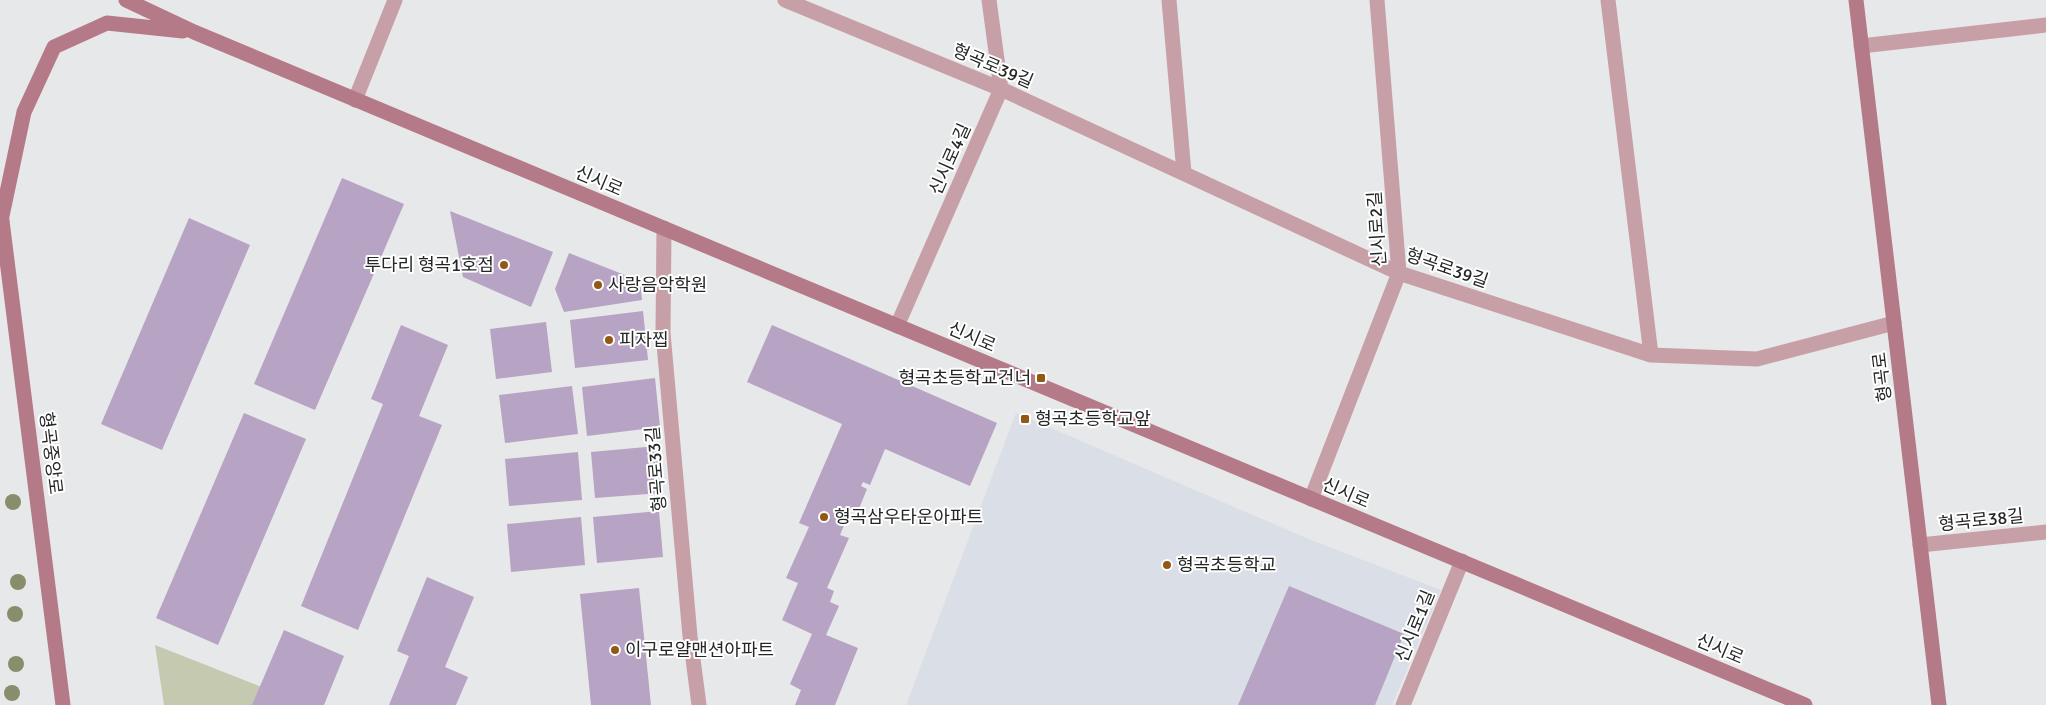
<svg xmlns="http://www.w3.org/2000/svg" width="2046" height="705" viewBox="0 0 2046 705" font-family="Signika,'Noto Sans KR',sans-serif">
<rect width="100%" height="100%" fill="#e7e8e9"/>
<!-- built -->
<path fill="#dadee6" d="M1016,413L1311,540L1441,590L1392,705H906Z"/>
<!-- green -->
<path fill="#c4c9b0" d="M155,645L269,690L262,705H164Z"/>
<!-- building -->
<path fill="#b7a3c3" d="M342,178L404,204L315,410L254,384Z
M450,211L553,252L531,307L463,277Z
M189,218L250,245L162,450L101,424Z
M569,253L640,281L642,300L564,312L555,289Z
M643,311L648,360L575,368L570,320Z
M546,322L552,372L496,379L490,329Z
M401,325L448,345L419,416L442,425L358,630L301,606L383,404L371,399Z
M772,325L997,423L970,486L885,449L870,485L863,482L861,486L867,489L858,511L851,508L840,535L849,538L827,588L834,591L830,602L839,606L826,635L858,648L835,705H795L801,690L790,684L812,634L782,620L798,583L786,578L809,527L799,523L842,424L747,382Z
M655,378L660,427L587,436L582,387Z
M572,386L578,434L505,443L499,395Z
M244,413L306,439L218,645L156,618Z
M657,446L661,493L595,498L591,452Z
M578,452L582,500L509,506L505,459Z
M659,511L663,557L597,563L593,517Z
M581,517L585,565L511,572L507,524Z
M427,577L474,597L445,667L468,677L456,705H389L409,656L397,651Z
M1289,586L1404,634L1375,705H1238Z
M639,588L651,705H591L580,594Z
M284,630L344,656L324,705H252Z"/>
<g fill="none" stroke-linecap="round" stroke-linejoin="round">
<!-- street -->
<path stroke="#c79fa7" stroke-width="15" d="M785,0L1001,89L1399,273L1651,355L1757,359L1894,323
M1169,0L1184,173
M1608,0L1651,355
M1861,46L2046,25
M355,100L395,0
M664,228L663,333L690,636L699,705
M897,326L1001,89L989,0
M1311,499L1399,273L1377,0
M1920,545L2046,532
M1403,705L1462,561"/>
<!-- secondary -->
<path stroke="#b57a88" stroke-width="15" d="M126,0L194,32L1805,705
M1856,0L1939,705
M0,205L63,705
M2,216L24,112L54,47L107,23L183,31"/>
</g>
<!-- trees -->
<g fill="#888d6b">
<circle cx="13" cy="502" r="8"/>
<circle cx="18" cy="582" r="8"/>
<circle cx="15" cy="614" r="8"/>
<circle cx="16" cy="664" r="8"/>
<circle cx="12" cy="693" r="8"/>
</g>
<!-- markers -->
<g fill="#925915" stroke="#fff" stroke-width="2">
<circle cx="504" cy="265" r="5"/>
<circle cx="598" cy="285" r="5"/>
<circle cx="609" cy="340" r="5"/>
<rect x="1036" y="373" width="10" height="10" rx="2.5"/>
<rect x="1020" y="414" width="10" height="10" rx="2.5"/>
<circle cx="824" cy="517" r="5"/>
<circle cx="1167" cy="565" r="5"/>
<circle cx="615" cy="650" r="5"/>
</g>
<g text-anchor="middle" stroke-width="4" stroke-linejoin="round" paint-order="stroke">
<!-- street labels -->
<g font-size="18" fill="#252626" stroke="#fff">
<text transform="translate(993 66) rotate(23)" y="6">형곡로39길</text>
<text transform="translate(950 159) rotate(-66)" y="6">신시로4길</text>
<text transform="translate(599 181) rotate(23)" y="6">신시로</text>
<text transform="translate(1377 229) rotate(-94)" y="6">신시로2길</text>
<text transform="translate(1447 268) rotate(19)" y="6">형곡로39길</text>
<text transform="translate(972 337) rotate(23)" y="6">신시로</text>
<text transform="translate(1882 377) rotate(-97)" y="6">형곡로</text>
<text transform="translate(51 453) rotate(83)" y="6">형곡중앙로</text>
<text transform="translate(656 469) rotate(-95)" y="6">형곡로33길</text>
<text transform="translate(1346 493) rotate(23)" y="6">신시로</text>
<text transform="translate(1981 520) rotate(-6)" y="6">형곡로38길</text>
<text transform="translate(1415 626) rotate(-68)" y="6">신시로1길</text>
<text transform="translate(1720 649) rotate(23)" y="6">신시로</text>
</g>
<!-- poi labels -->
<g font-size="18" fill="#252626" stroke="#fff" text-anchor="start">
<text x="494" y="271" text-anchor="end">투다리 형곡1호점</text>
<text x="608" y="291">사랑음악학원</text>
<text x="619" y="346">피자찝</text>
<text x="1031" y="384" text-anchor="end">형곡초등학교건너</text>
<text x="1035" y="425">형곡초등학교앞</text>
<text x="834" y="523">형곡삼우타운아파트</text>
<text x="1177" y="571">형곡초등학교</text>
<text x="625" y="656">이구로얄맨션아파트</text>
</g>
</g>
</svg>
